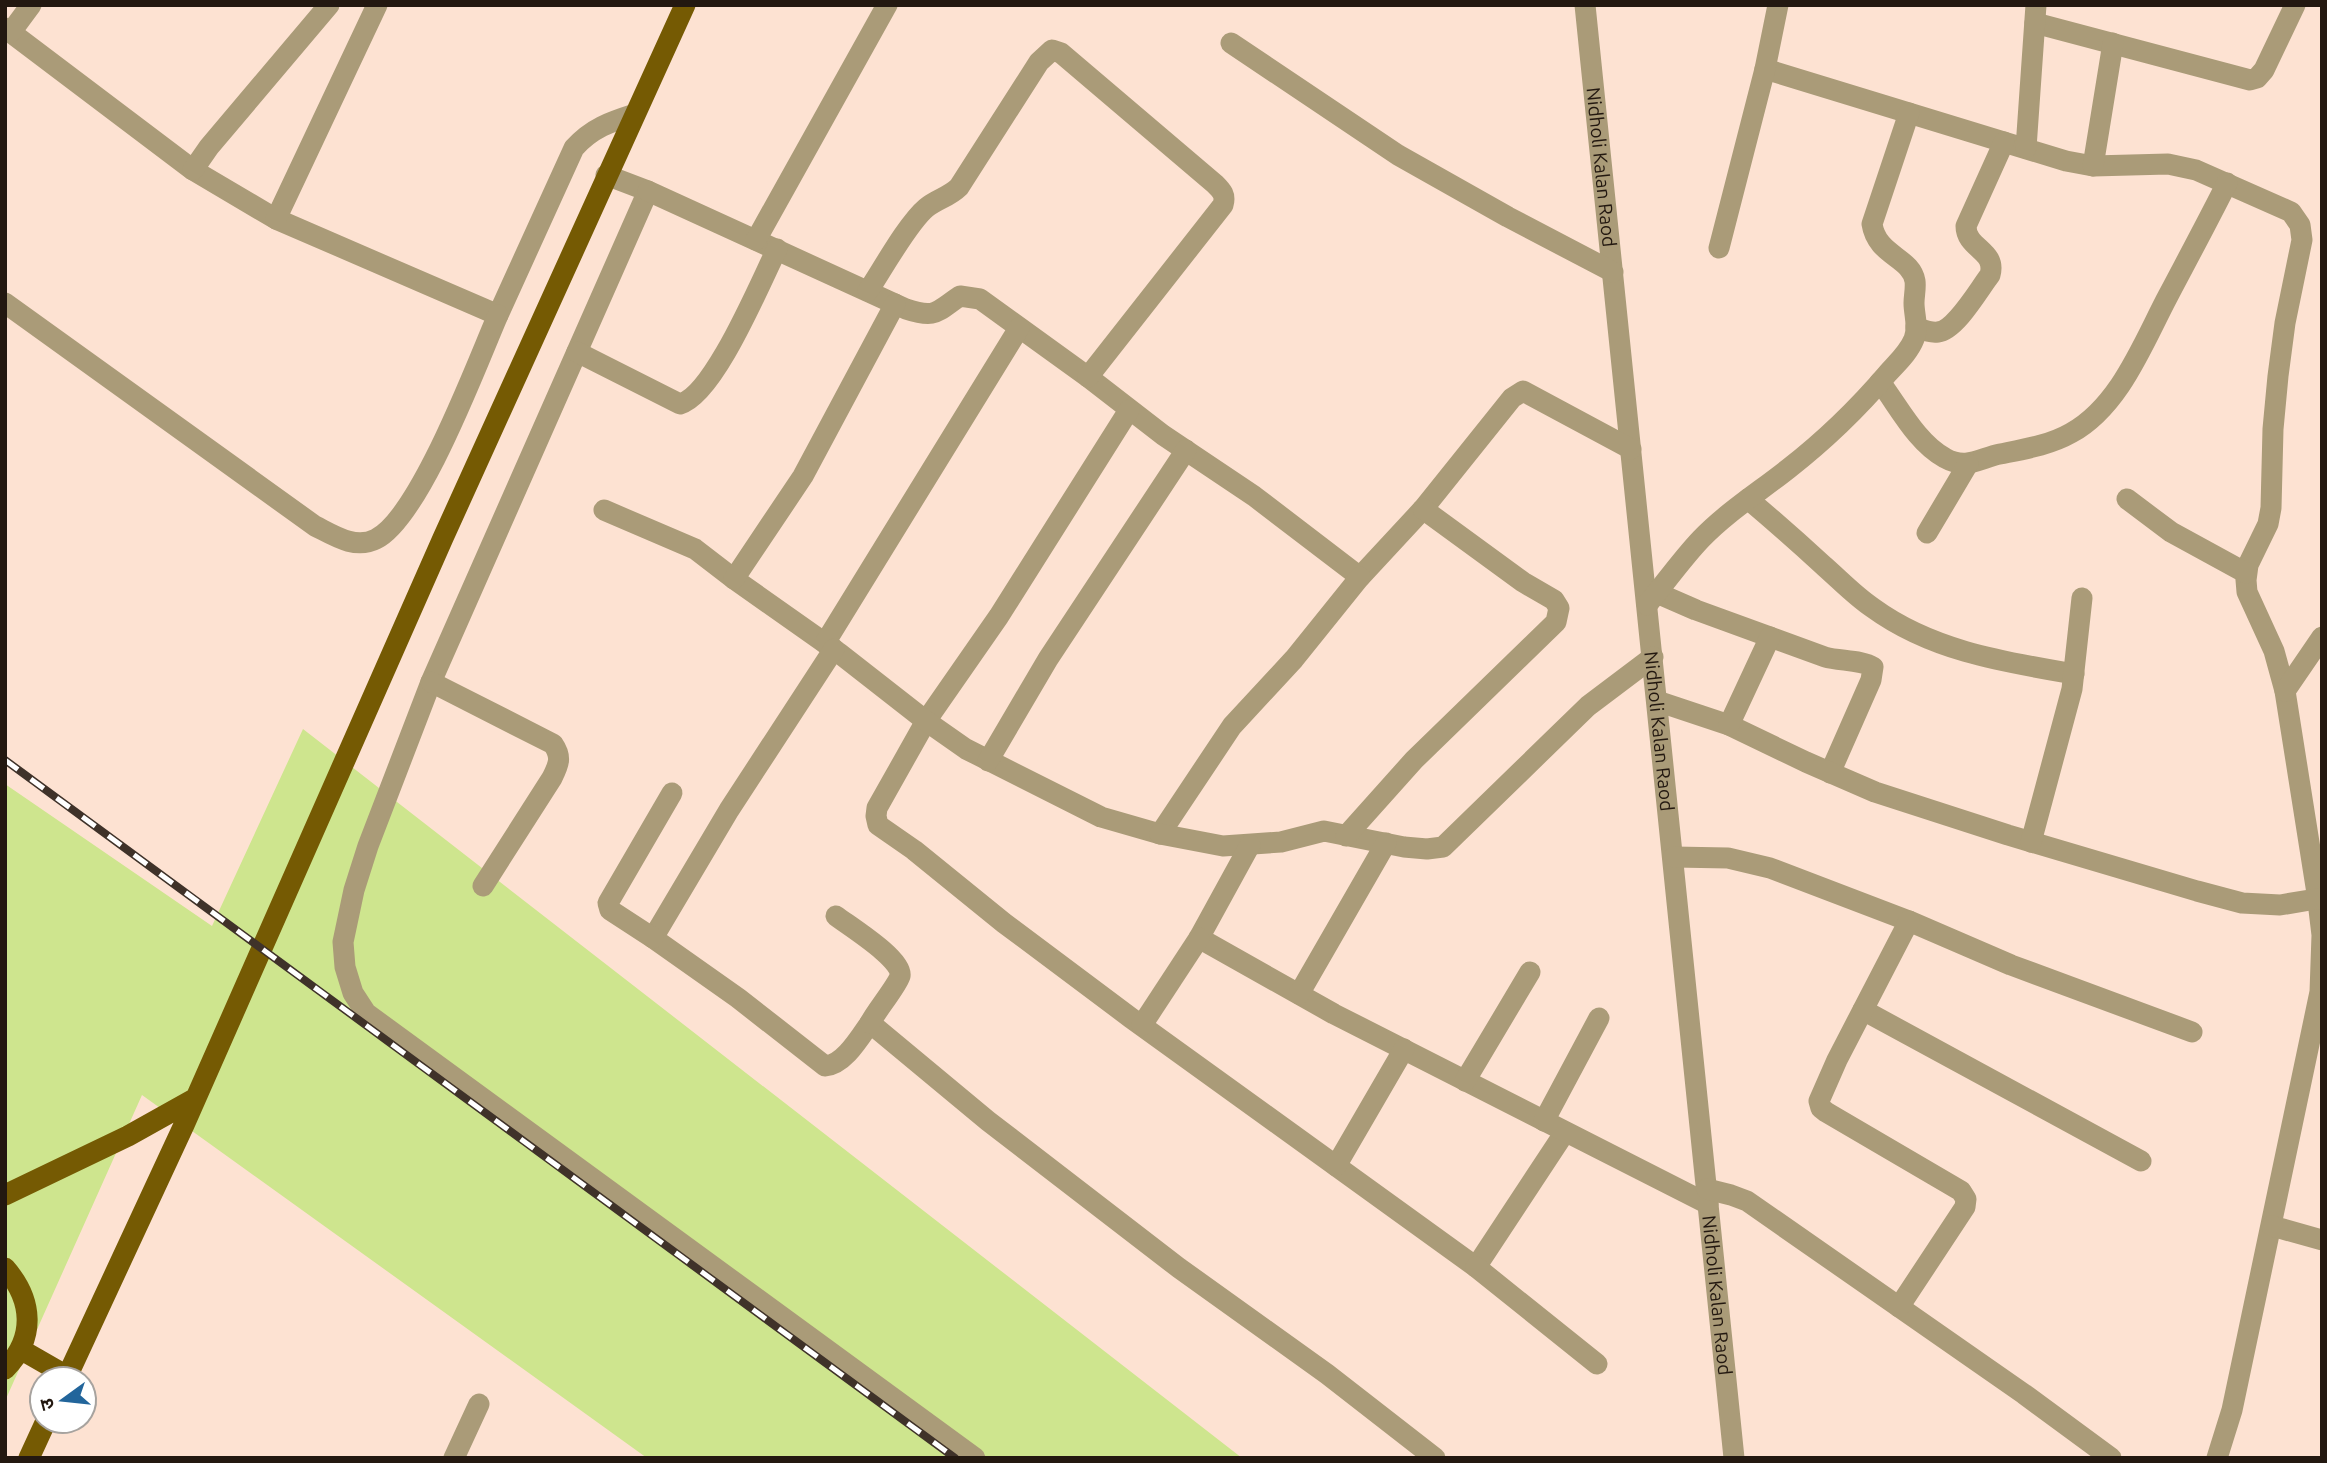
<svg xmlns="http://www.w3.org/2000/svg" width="2327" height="1463" viewBox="0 0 2327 1463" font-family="Ubuntu,'Noto Sans Devanagari',sans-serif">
<rect width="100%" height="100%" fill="#fde2d2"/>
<!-- green -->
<path fill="#cee58e" d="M303,729L1242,1458H647L142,1095L5,1401V784L212,926Z"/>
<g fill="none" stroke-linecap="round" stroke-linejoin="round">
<!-- minor -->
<g stroke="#aa9b78" stroke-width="21">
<path id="s1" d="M1585,5L1734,1458"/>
<path d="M2035,23L2250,80L2257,78L2264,70L2295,5"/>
<path d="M5,28L193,170L276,219L498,315L574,148C592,128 610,122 635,114"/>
<path d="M11,32L31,5"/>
<path d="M1231,43L1398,155L1508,217L1613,272"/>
<path d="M1765,69L2066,161L2093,166L2168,164L2196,170L2291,212L2300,225L2302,240L2285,323L2278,376L2273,429L2271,508L2268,524L2248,565L2246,580L2247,592L2274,651L2285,691L2317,893L2322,935L2320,992L2232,1410L2217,1458"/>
<path d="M2026,148L2036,5"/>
<path d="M2093,166L2113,43"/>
<path d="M193,170L209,147L329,5"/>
<path d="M606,175L648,191L431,682L368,846L354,890L343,942L345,967L353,993L366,1013L975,1458"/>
<path d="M648,191L906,309C936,319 936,312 960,296L980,299L1088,377L1163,435L1254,496L1360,577L1423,509L1512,398L1523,391L1631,449"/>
<path d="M276,219L377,5"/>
<path d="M756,240L887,5"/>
<path d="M1719,248L1765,69L1778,5"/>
<path d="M868,291C882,270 908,223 926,208C937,199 949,197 959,187L1039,62L1052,50L1061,53L1215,184C1222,191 1226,195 1223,205L1088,377"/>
<path d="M5,303L315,526C333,535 355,550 376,539C420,517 477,363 498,315"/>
<path d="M1916,327C1924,330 1930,333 1938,332C1956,330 1979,289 1990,275C1997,250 1966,249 1966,226L2004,142"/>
<path d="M577,352L680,404C714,395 760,283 777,249"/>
<path d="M1880,382C1899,407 1917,443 1945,458C1966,470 1980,458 2000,454C2025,449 2050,445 2071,433C2120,406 2143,343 2168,296C2188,258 2208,221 2227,183"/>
<path d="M1129,410L999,616L926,721L877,808L876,816L878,825L914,850L1004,923L1131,1018L1476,1267L1565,1132"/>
<path d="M1748,499C1774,521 1799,543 1824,566C1840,580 1855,596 1873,608C1932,651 2004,662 2074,674"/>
<path d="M2127,499L2171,532L2246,573"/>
<path d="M604,510L695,549L734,579L839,653L926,721L966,749L1101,817L1160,834L1232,726L1294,659L1360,577"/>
<path d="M1927,533L1968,464"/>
<path d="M734,579L803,476L895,304"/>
<path d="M1657,593L1696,610L1825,657C1839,661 1862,660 1873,667L1871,680L1830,773"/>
<path d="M1647,605C1665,583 1682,559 1701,539C1727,512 1759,492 1788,469C1824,441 1859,407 1888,373C1897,363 1909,352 1914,339C1919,327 1914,315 1914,303C1914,296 1916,288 1915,281C1911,257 1877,256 1872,224L1909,113"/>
<path d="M825,643L1019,328"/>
<path d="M834,649L729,810L653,938L738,998L825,1066C844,1065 860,1037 870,1023L988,1121L1179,1268L1327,1374L1435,1458"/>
<path d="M431,682L553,744C562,757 559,764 552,778L483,886"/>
<path d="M2285,691L2322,637"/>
<path d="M1657,701L1729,725L1806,762L1875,792L2008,835L2197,891L2242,903L2280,905L2322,898"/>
<path d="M1729,725L1770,637"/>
<path d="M988,761L1048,659L1186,450"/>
<path d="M1160,834L1223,846L1281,842L1324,831L1404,847L1427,849L1443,847L1588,706L1653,657"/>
<path d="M1346,836L1414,760L1556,622L1559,608L1554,600L1523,582L1423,509"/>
<path d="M2031,842L2072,689L2082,598"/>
<path d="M1250,845L1199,938L1334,1014L1708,1204"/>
<path d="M1674,857L1728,858L1770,868L1909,921L2011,965L2192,1032"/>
<path d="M836,916C849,926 904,960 900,976C897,986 876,1011 870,1023"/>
<path d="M653,938L610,910L608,903L672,793"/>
<path d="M1299,994L1386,843"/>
<path d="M1863,1010L2141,1161"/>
<path d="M1142,1025L1199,938"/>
<path d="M1465,1081L1530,972"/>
<path d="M1544,1121L1599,1018"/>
<path d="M1336,1166L1404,1049"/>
<path d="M1707,1189L1731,1195L1747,1201L2024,1394L2111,1458"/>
<path d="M2272,1226L2322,1240"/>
<path d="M1476,1267L1597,1364"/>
<path d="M1899,1307L1965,1207L1966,1199L1961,1191L1826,1112L1821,1108L1819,1101L1837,1060L1909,921"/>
<path d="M454,1458L479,1404"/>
</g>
<!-- major -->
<path stroke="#755a03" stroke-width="21" d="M5,1195L128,1136L196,1098
M5,1268C33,1300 36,1338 5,1369
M20,1349L67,1376
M66,1379L184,1125L443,538L685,5
M29,1458L46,1421"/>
<defs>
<path id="rail" d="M5,760L955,1458"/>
</defs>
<!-- rail casing -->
<use href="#rail" stroke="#3f3229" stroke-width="8"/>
<!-- rail -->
<use href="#rail" stroke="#fff" stroke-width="5" stroke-dasharray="16" stroke-linecap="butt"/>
</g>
<g text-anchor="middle" stroke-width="5" stroke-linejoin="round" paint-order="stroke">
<!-- street labels -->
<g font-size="19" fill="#231810" stroke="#fff">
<text dy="7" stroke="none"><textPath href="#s1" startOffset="163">Nidholi Kalan Raod</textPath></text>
<text dy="7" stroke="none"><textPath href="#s1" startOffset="730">Nidholi Kalan Raod</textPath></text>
<text dy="7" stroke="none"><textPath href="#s1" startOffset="1297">Nidholi Kalan Raod</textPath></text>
</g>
</g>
<!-- border -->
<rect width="2327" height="1463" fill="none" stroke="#231810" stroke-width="14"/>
<!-- north arrow -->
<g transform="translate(63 1400) rotate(255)"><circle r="33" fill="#ffffff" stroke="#a7a39f" stroke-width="2"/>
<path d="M0-5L12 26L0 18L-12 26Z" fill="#22659b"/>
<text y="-10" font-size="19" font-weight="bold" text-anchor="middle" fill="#231810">उ</text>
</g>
</svg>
